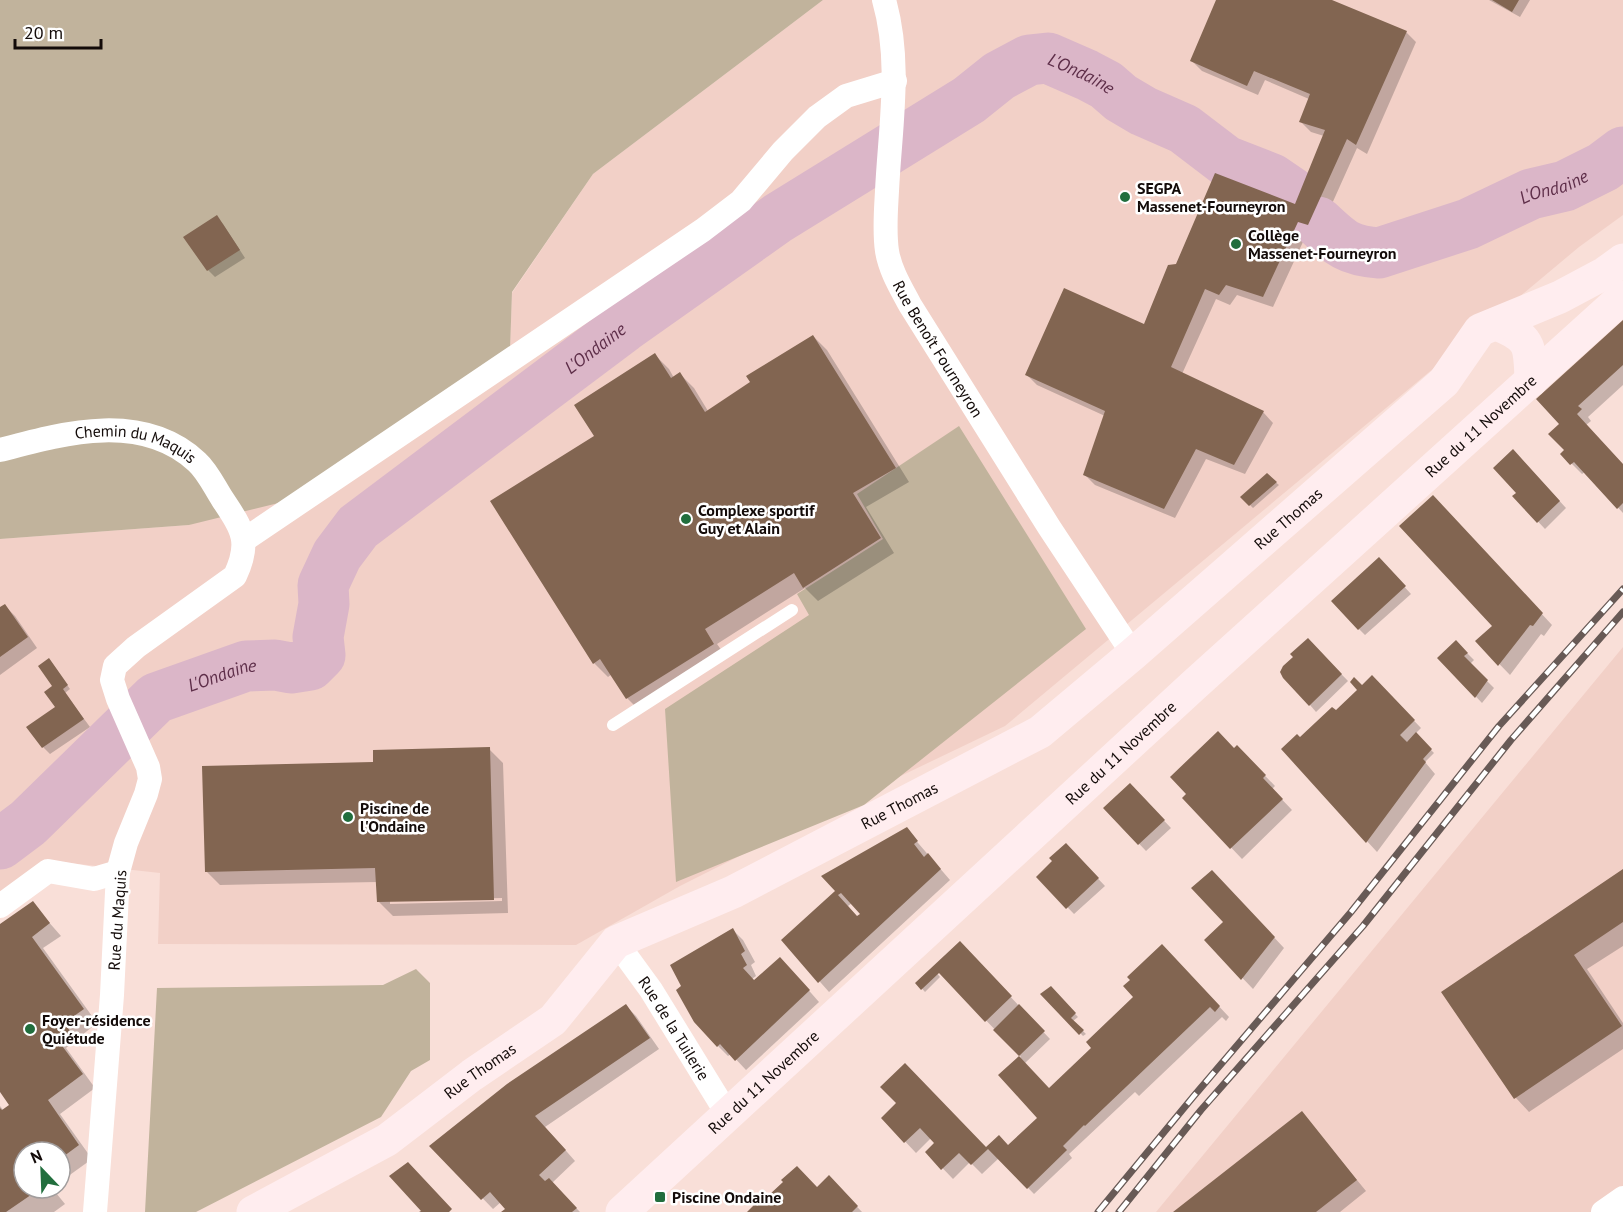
<svg xmlns="http://www.w3.org/2000/svg" width="1623" height="1212" viewBox="0 0 1623 1212" font-family="'PT Sans',sans-serif">
<rect width="100%" height="100%" fill="#f9dfd8"/>
<!-- built -->
<path fill="#f2d0c7" d="M823,0H1623V215L1579,247L1005,726L859,796L680,886L576,945L158,944L160,873L51,861L0,895V539L189,525L510,351L512,293L593,174Z
M1623,647V1212H1156Z"/>
<!-- green -->
<path fill="#c1b39c" d="M0,0H823L593,174L512,292L510,351L299,498L189,525L0,539Z
M959,426L1086,629L864,805L676,882L665,709L809,615L797,594L883,539L857,494Z
M416,969L430,983V1060L411,1071L381,1117L196,1212H145L157,988L383,985Z"/>
<!-- shadow -->
<path fill="#0003" fill-rule="evenodd" d="M1218,0H1328L1406,32L1416,42L1367,154L1357,148L1318,235L1308,231L1273,307L1237,295L1230,305L1216,299L1182,374L1263,412L1273,423L1245,474L1206,459L1175,518L1095,485L1084,474L1105,416L1037,385L1027,375L1145,326L1177,265L1296,206L1324,136L1311,132L1301,122L1309,99L1265,80L1258,95L1202,71L1192,61Z
M1489,0H1530L1520,17Z
M216,217L223,224L245,258L215,277L208,270Z
M1623,322V385L1588,417L1591,421L1586,425L1623,465V513L1585,472L1582,474L1562,454L1566,450L1561,424Z
M813,336L827,350L909,482L866,507L894,553L818,601L805,588L717,644L727,658L641,712L627,698L612,674L608,677L594,663L596,436L655,355L669,369L674,378L680,374L694,388L708,411L752,383Z
M1520,458L1566,508L1545,529L1514,496L1518,493Z
M1267,475L1279,485L1253,508L1242,497Z
M1443,507L1552,625L1544,636L1541,634L1510,675L1477,641L1494,626Z
M1379,559L1411,594L1365,635L1359,629Z
M5,606L15,616L37,648L0,675V609Z
M1308,640L1348,681L1316,712L1310,705Z
M1456,642L1474,660L1470,664L1494,688L1482,703L1439,658Z
M52,663L70,689L65,693L90,727L50,754L43,747L57,708Z
M1372,677L1421,728L1415,734L1434,753L1425,762L1435,774L1377,852L1283,750L1336,712Z
M489,749L503,763L508,913L393,916L379,902L378,882L220,885L206,871L375,764ZM502,898V901L390,904V901Z
M1235,750L1247,757L1275,786L1272,789L1292,810L1242,859L1184,798Z
M1130,785L1171,828L1146,851L1105,808Z
M906,829L950,880L829,992L783,940ZM852,903L862,914L858,918L848,906Z
M1066,845L1105,886L1074,914L1038,877L1054,861Z
M1623,870V946L1587,969L1623,1023V1049L1529,1112L1516,1098L1443,992Z
M1222,882L1284,948L1253,989L1206,940L1225,922Z
M32,903L61,936L43,948L97,1023L66,1048L95,1088L60,1114L92,1159L60,1182V1152H24V1188H52L65,1204L54,1212H0V1106L4,1111L11,1105L0,1090V925Z
M733,930L743,940L755,962L751,965L756,976L752,979L754,982L790,969L819,1002L746,1070L731,1054L728,1056L718,1046Z
M960,943L1050,1039L1024,1064L1049,1090L1091,1050L1135,997L1172,956L1229,1017L1226,1021L1222,1017L1139,1096L1135,1092L1069,1154L1072,1158L1034,1194L999,1158L982,1174L970,1162L953,1179L927,1152L936,1143L931,1138L916,1153L883,1118L898,1103L986,1149L1008,1147L1039,1118L1000,1075L1021,1057L937,969L935,971L940,977L925,992L917,983Z
M1050,988L1078,1017L1073,1021L1086,1034L1083,1036L1043,994Z
M626,1006L636,1016L659,1049L545,1127L575,1161L552,1183L580,1212H504L507,1209L501,1202L493,1209L432,1146Z
M1302,1113L1366,1191L1340,1212H1175Z
M829,1177L862,1212H749L817,1189Z"/>
<g fill="none" stroke-linecap="round" stroke-linejoin="round">
<!-- river -->
<g stroke="#dbb6c8" stroke-width="51">
<path id="s1" d="M1318,222C1340,243 1348,251 1379,253L1468,224L1531,194L1565,186L1603,167L1623,152"/>
<path id="s2" d="M0,844L28,823L156,698L246,666L275,665L291,668L310,665L320,655L318,637L324,604L323,585L337,555L358,527L624,327L778,218L969,100L999,76L1029,60L1048,58L1087,75L1106,85L1121,98L1143,111L1184,129L1226,161L1272,179L1294,194"/>
</g>
</g>
<!-- building -->
<path fill="#826551" fill-rule="evenodd" d="M1216,0H1332L1407,31L1356,145L1347,139L1308,225L1298,222L1263,297L1226,285L1219,295L1205,289L1171,367L1264,411L1234,465L1196,449L1164,509L1083,475L1105,411L1025,375L1064,288L1144,324L1168,265L1176,264L1215,173L1295,204L1325,130L1299,122L1310,94L1254,71L1247,86L1190,61Z
M1492,0H1519L1512,12Z
M217,215L240,250L207,271L183,237Z
M1623,320V365L1578,406L1582,409L1577,414L1623,464V503L1617,509L1574,462L1570,465L1560,454L1564,450L1548,434L1559,424L1536,399Z
M813,335L896,468L853,493L881,538L803,588L794,573L705,629L714,644L626,699L600,659L593,664L490,501L594,436L574,405L655,353L671,378L680,372L705,412L750,382L746,376Z
M1513,449L1560,501L1537,523L1512,496L1516,493L1493,468Z
M1267,473L1277,482L1249,506L1240,497Z
M1433,495L1543,613L1533,626L1530,625L1498,666L1475,641L1492,626L1399,526Z
M1379,557L1406,586L1358,630L1331,601Z
M5,604L28,637L0,657V607Z
M1308,638L1342,674L1309,706L1283,678L1280,672L1283,666L1293,657L1290,654Z
M1456,640L1468,653L1464,656L1488,680L1475,698L1437,658Z
M49,658L68,685L63,689L84,719L42,748L26,727L55,707L44,692L52,686L38,666Z
M1372,675L1415,720L1400,735L1407,742L1416,732L1432,749L1423,759L1426,762L1366,843L1281,749L1297,734L1300,737L1332,707L1336,710L1357,690L1350,682L1354,677L1362,685Z
M1218,731L1234,748L1237,745L1266,775L1263,778L1283,799L1230,849L1182,798L1186,794L1170,777Z
M490,747L494,900L377,902L375,868L205,872L202,766L373,762V750Z
M1130,783L1165,820L1138,845L1103,808Z
M907,827L918,841L914,844L924,857L928,853L941,869L818,983L781,940L835,891L821,876ZM841,893L860,914L857,916L838,895Z
M1066,843L1099,878L1066,909L1036,877L1052,861L1049,858Z
M1623,869V922L1574,955L1622,1026L1514,1099L1441,992Z
M1212,870L1275,937L1241,980L1204,940L1223,922L1191,888Z
M33,901L50,923L32,937L84,1009L64,1023L73,1035L60,1043L83,1074L48,1100L79,1145L60,1159V1152H24V1188H41L6,1212H0V1108L2,1110L9,1105L0,1092V924Z
M733,928L745,951L741,954L747,965L743,968L754,980L780,957L810,990L735,1061L720,1044L717,1047L694,1022L676,990L681,986L670,965Z
M960,941L1012,996L985,1022L939,973L921,990L915,983Z
M1162,944L1220,1006L1215,1012L1210,1007L1085,1126L1084,1125L1063,1146L1067,1150L1027,1189L988,1149L971,1165L959,1153L941,1170L925,1152L934,1143L920,1128L904,1143L881,1118L896,1103L880,1087L905,1063L986,1147L999,1135L1008,1145L1037,1118L998,1075L1019,1056L1049,1088L1091,1048L1086,1042L1133,997L1123,986L1130,980L1127,977Z
M1051,986L1076,1013L1071,1018L1084,1030L1079,1035L1040,994Z
M626,1004L650,1038L535,1116L566,1150L539,1175L545,1181L549,1178L577,1208L572,1212H501L505,1209L490,1192L481,1200L429,1146L507,1084Z
M1019,1004L1045,1031L1019,1056L993,1030Z
M1302,1111L1357,1180L1316,1212H1173Z
M408,1162L452,1209L449,1212H419L421,1211L389,1176Z
M797,1166L817,1187L829,1175L858,1206L852,1212H747L755,1204L757,1206L783,1182L781,1180Z"/>
<g fill="none" stroke-linecap="round" stroke-linejoin="round">
<!-- service -->
<path stroke="#fff" stroke-width="12" d="M613,725L792,610"/>
<!-- minor -->
<g stroke="#fff" stroke-width="24">
<path id="s3" d="M884,0C902,63 890,127 887,191C886,210 884,231 887,251C890,270 901,288 910,305L1049,527L1133,654"/>
<path id="s4" d="M0,450C64,433 142,411 197,462C208,472 215,488 223,500C243,530 251,542 235,576L136,647L115,666L112,680L118,699L148,767L150,779L146,794L126,843L118,872L112,995L95,1212"/>
<path d="M244,540L703,230L741,201L783,151L817,117L846,96L895,81"/>
<path d="M0,906L48,871L94,879L118,872"/>
<path id="s5" d="M616,942L651,990L728,1115"/>
<path d="M1603,1212L1623,1198"/>
</g>
<!-- secondary -->
<g stroke="#ffedef" stroke-width="33">
<path d="M1496,324C1531,338 1530,345 1531,381"/>
<path id="s6" d="M253,1212L387,1140L472,1075L553,1020L616,942L733,892L1040,732L1133,654L1444,382L1480,330L1560,297L1605,273L1623,260"/>
<path id="s7" d="M622,1212L1194,685L1623,297"/>
</g>
<defs>
<path id="rail" d="M1098,1212L1193,1097L1351,912L1499,726L1623,589
M1119,1212L1201,1110L1363,926L1511,740L1623,612"/>
</defs>
<!-- rail casing -->
<use href="#rail" stroke="#685a56" stroke-width="7"/>
<!-- rail -->
<use href="#rail" stroke="#fff" stroke-width="4.5" stroke-dasharray="14" stroke-linecap="butt"/>
</g>
<!-- markers -->
<g fill="#216e3d" stroke="#fff" stroke-width="2">
<circle cx="1125" cy="197" r="6"/>
<circle cx="1236" cy="244" r="6"/>
<circle cx="686" cy="519" r="6"/>
<circle cx="348" cy="817" r="6"/>
<circle cx="30" cy="1029" r="6"/>
<rect x="654" y="1191" width="12" height="12" rx="3"/>
</g>
<g text-anchor="middle" stroke-width="5" stroke-linejoin="round" paint-order="stroke">
<!-- poi labels -->
<g font-size="16" font-weight="bold" fill="#130b09" stroke="#fff" text-anchor="start">
<text x="1137" y="194">SEGPA<tspan x="1137" dy="18">Massenet-Fourneyron</tspan></text>
<text x="1248" y="241">Collège<tspan x="1248" dy="18">Massenet-Fourneyron</tspan></text>
<text x="698" y="516">Complexe sportif<tspan x="698" dy="18">Guy et Alain</tspan></text>
<text x="360" y="814">Piscine de<tspan x="360" dy="18">l'Ondaine</tspan></text>
<text x="42" y="1026">Foyer-résidence<tspan x="42" dy="18">Quiétude</tspan></text>
<text x="672" y="1203">Piscine Ondaine</text>
</g>
<!-- street labels -->
<g font-size="16" fill="#130b09" stroke="#fff">
<text dy="6" stroke="none"><textPath href="#s3" startOffset="363">Rue Benoît Fourneyron</textPath></text>
<text dy="6" stroke="none"><textPath href="#s7" startOffset="1164">Rue du 11 Novembre</textPath></text>
<text dy="6" stroke="none"><textPath href="#s4" startOffset="140">Chemin du Maquis</textPath></text>
<text dy="6" stroke="none"><textPath href="#s6" startOffset="1258">Rue Thomas</textPath></text>
<text dy="6" stroke="none"><textPath href="#s7" startOffset="678">Rue du 11 Novembre</textPath></text>
<text dy="6" stroke="none"><textPath href="#s6" startOffset="772">Rue Thomas</textPath></text>
<text transform="translate(117 920) rotate(-86)" y="6">Rue du Maquis</text>
<text dy="6" stroke="none"><textPath href="#s5" startOffset="104">Rue de la Tuilerie</textPath></text>
<text dy="6" stroke="none"><textPath href="#s6" startOffset="268">Rue Thomas</textPath></text>
<text dy="6" stroke="none"><textPath href="#s7" startOffset="192">Rue du 11 Novembre</textPath></text>
</g>
<!-- water labels -->
<g font-size="18" font-style="italic" fill="#5e2e49" stroke="#fff">
<text dy="6" stroke="none"><textPath href="#s2" startOffset="1401">L'Ondaine</textPath></text>
<text dy="6" stroke="none"><textPath href="#s1" startOffset="258">L'Ondaine</textPath></text>
<text dy="6" stroke="none"><textPath href="#s2" startOffset="824">L'Ondaine</textPath></text>
<text dy="6" stroke="none"><textPath href="#s2" startOffset="284">L'Ondaine</textPath></text>
</g>
</g>
<!-- north arrow -->
<g transform="translate(42 1170) rotate(337)"><circle r="28" fill="#ffffff" stroke="#a19d9d" stroke-width="1.5"/>
<path d="M0-4.5L10 22L0 15L-10 22Z" fill="#216e3d"/>
<text y="-9" font-size="16" font-weight="bold" text-anchor="middle" fill="#130b09">N</text>
</g>
<!-- scale -->
<path d="M15 39v9h86v-9" fill="none" stroke="#130b09" stroke-width="3"/>
<text x="24" y="39" font-size="18" fill="#130b09" stroke="#ffffff" stroke-width="4.5" paint-order="stroke">20 m</text>
</svg>
